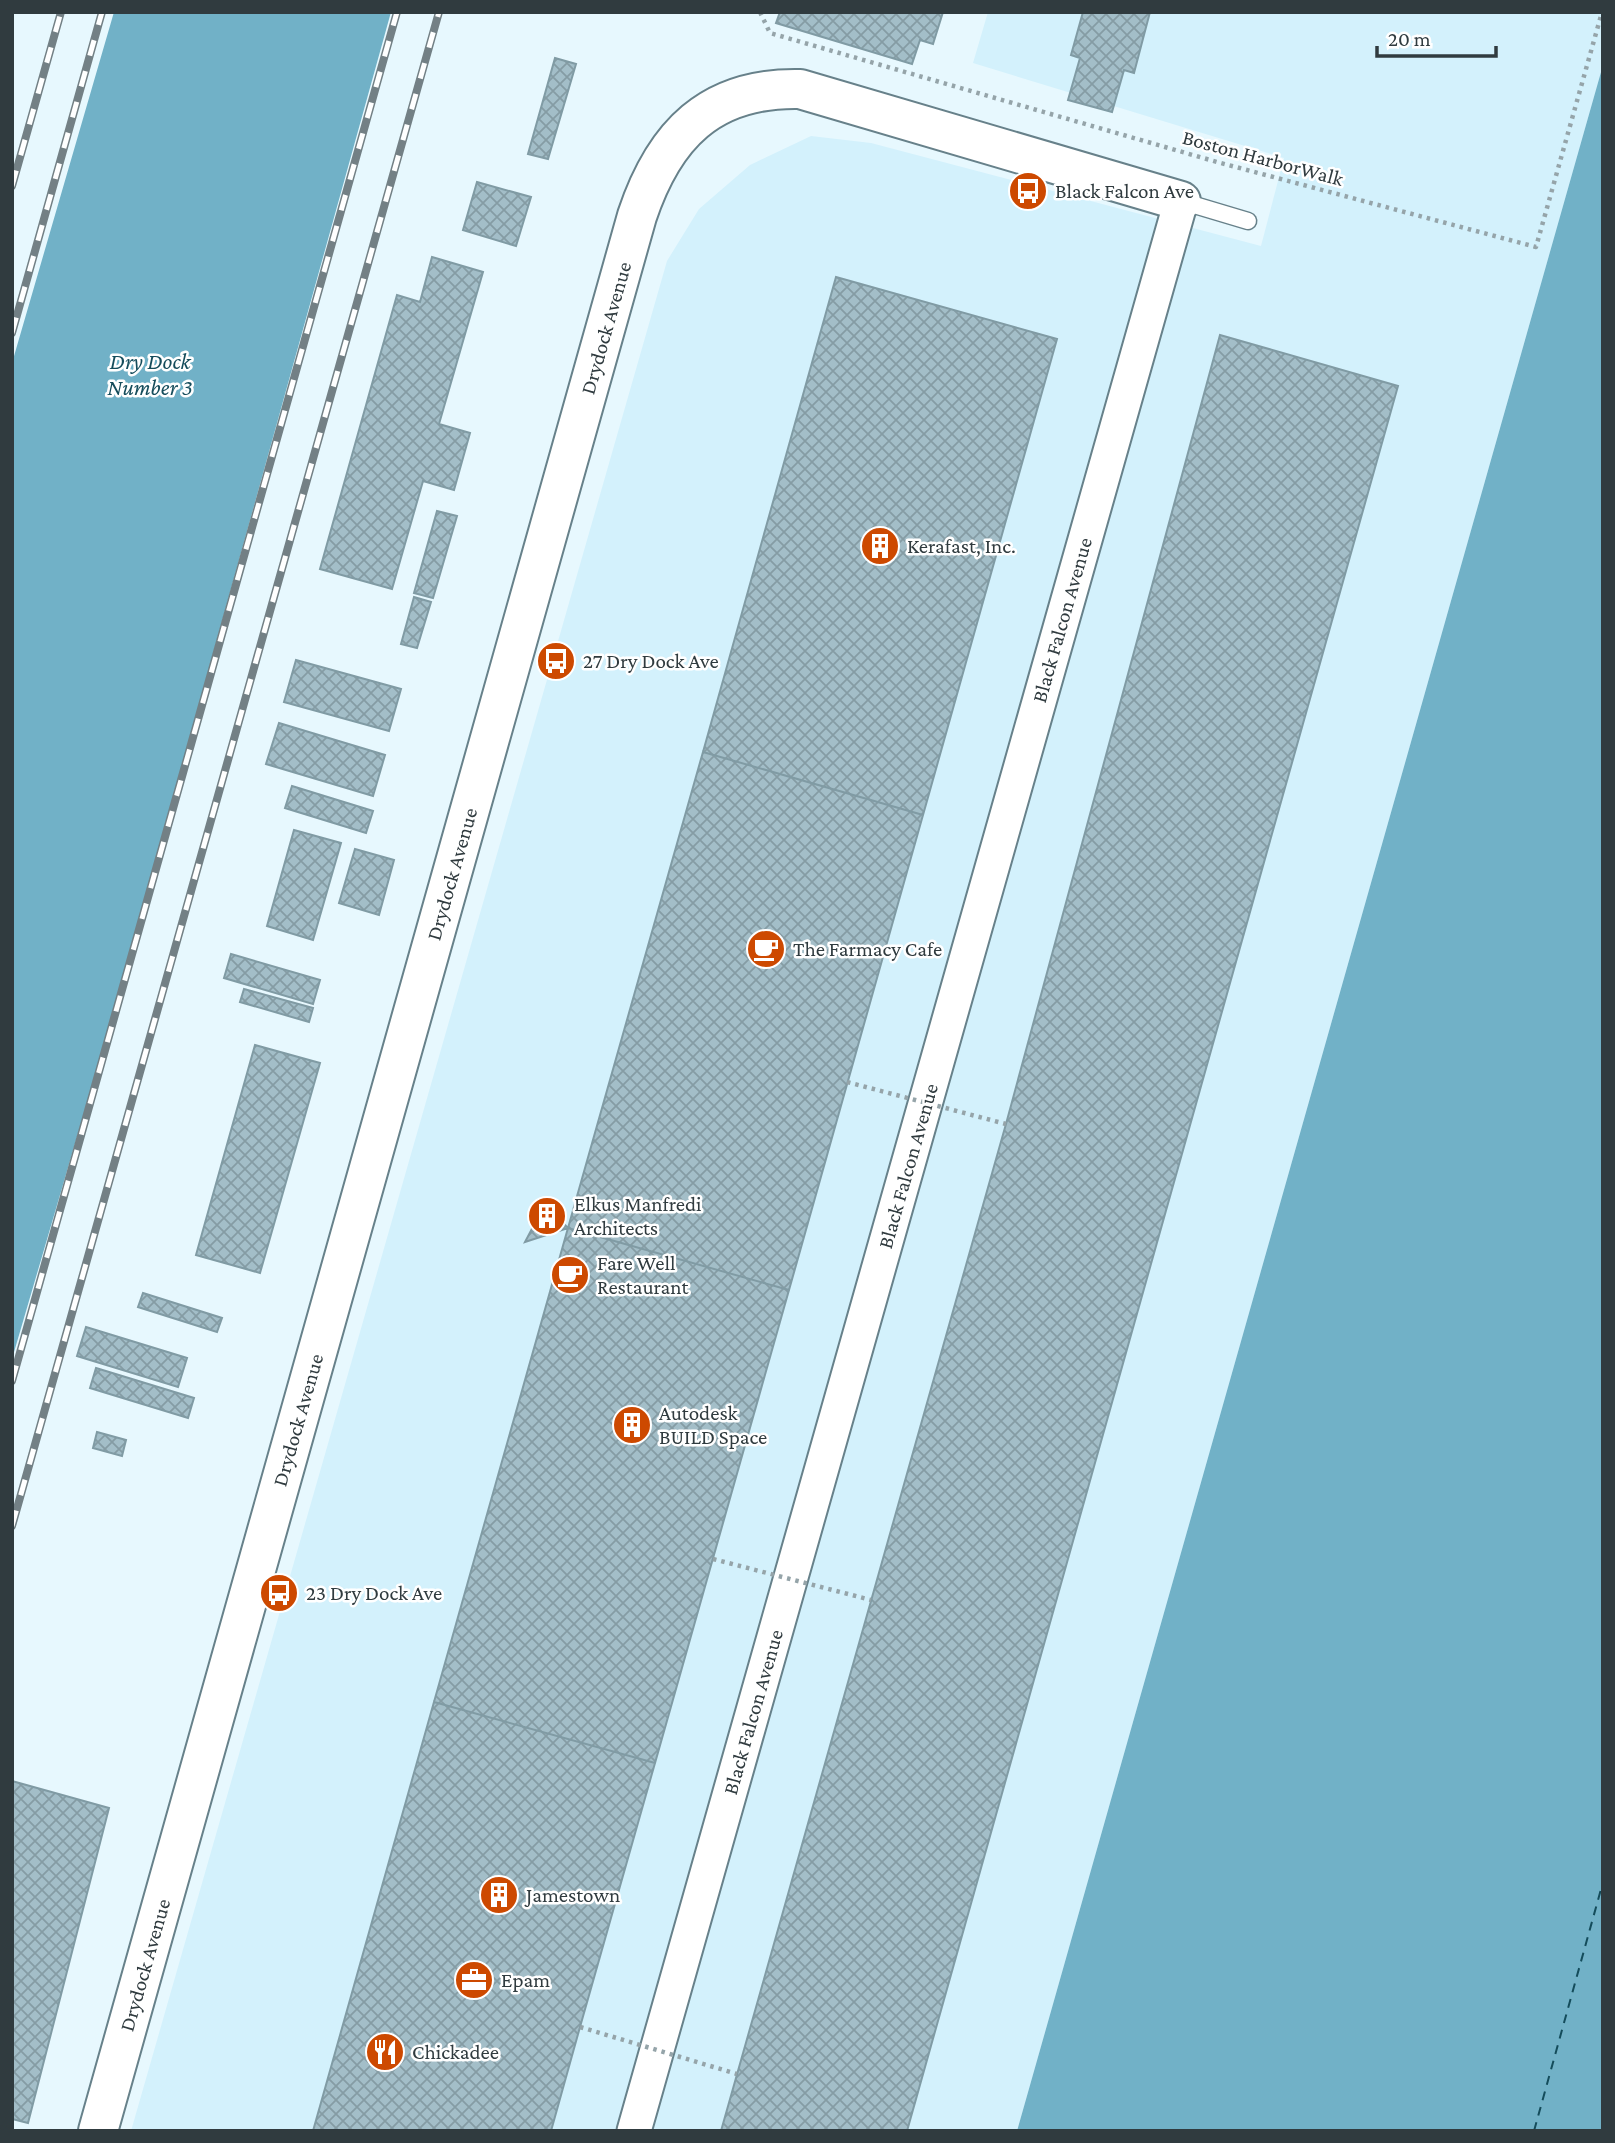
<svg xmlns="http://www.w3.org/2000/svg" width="1615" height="2143" viewBox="0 0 1615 2143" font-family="'Crimson Pro',serif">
<defs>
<pattern id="building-cross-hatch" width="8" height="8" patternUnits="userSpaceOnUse" patternTransform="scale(1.75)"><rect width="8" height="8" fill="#a3bec8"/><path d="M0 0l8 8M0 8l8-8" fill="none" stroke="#859ca4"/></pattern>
</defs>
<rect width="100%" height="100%" fill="#e7f8fe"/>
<!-- built -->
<path fill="#d3f1fc" d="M988,12H1603V65L1017,2131H131L667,261L699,209L750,165L811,136L871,143L1261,246L1284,158L973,63Z"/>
<!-- water -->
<path fill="#71b1c7" d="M114,12H391L117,1000L12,1359V363Z
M1603,65V2131H1017Z"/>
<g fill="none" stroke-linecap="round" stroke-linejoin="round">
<!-- ferry -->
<path stroke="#144c5b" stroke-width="2" stroke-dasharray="9 7" stroke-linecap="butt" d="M1534,2131L1603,1882"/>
</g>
<!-- building -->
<path fill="url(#building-cross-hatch)" stroke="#809ba4" stroke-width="2" d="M780,12H943L933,44L920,40L912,64L776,23Z
M1083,12H1150L1134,73L1124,70L1112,112L1068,100L1080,58L1071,55Z
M555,58L576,64L548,159L528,154Z
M477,182L531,197L516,246L463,230Z
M432,257L483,272L439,424L470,433L454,490L423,481L392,589L320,569L397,295L420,302Z
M836,277L1057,339L923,815L703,752Z
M1220,335L1398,386L907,2131H721L1006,1124Z
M437,511L457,516L433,598L414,593Z
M414,597L431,602L417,648L401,644Z
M296,660L401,689L389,731L284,702Z
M279,723L385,755L373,796L266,764Z
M703,752L923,815L789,1290L568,1228Z
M292,786L373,811L366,833L285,808Z
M294,830L341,843L313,940L267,926Z
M355,849L394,860L379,915L339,903Z
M231,954L320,980L313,1004L224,978Z
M244,989L313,1008L309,1022L240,1002Z
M255,1045L320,1063L260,1273L196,1255Z
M545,1204L568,1228L525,1242Z
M568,1228L789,1290L655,1763L434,1702Z
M143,1293L222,1318L217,1332L138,1307Z
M86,1327L187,1358L178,1387L77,1356Z
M96,1368L194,1398L188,1418L90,1388Z
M97,1432L126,1440L122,1456L93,1448Z
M434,1702L655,1763L580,2027L551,2131H313Z
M12,1781L109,1808L28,2123L12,2119Z"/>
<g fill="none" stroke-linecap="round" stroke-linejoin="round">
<defs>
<path id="lane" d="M1181,201L1248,221"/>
<path id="street" d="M634,2131L1181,201"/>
<path id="secondary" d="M98,2131L637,216C664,135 710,87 800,89L1181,201"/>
</defs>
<!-- lane casing -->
<use href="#lane" stroke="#67818a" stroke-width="19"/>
<!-- street casing -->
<use href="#street" stroke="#67818a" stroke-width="37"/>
<!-- secondary casing -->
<use href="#secondary" stroke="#67818a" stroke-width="42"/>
<!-- path -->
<path stroke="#95a4a9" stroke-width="4.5" stroke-dasharray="3.5 5" stroke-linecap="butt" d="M760,12L770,33L1217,162L1536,247L1602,12"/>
<!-- lane -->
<use href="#lane" stroke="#fff" stroke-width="16"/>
<!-- street -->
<use href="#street" stroke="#fff" stroke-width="33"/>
<!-- secondary -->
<use href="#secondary" stroke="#fff" stroke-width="38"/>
<defs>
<path id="rail" d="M12,186L61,12
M12,333L102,12
M12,1381L397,12
M12,1526L439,12"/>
</defs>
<!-- rail casing -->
<use href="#rail" stroke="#738085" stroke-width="8"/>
<!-- rail -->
<use href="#rail" stroke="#fff" stroke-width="5" stroke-dasharray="16" stroke-linecap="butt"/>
<!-- path-bridge -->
<path stroke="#95a4a9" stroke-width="4.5" stroke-dasharray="3.5 5" stroke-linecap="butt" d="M847,1082L1006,1124
M713,1559L871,1600
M580,2027L737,2074"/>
</g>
<!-- icons -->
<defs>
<symbol id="bus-disc" viewBox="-11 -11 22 22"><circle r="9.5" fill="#cd4900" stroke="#fff"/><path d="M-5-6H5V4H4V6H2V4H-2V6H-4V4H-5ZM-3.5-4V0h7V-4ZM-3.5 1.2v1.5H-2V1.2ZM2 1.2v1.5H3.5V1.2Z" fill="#fff"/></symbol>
<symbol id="building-disc" viewBox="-11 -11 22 22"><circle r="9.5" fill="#cd4900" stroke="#fff"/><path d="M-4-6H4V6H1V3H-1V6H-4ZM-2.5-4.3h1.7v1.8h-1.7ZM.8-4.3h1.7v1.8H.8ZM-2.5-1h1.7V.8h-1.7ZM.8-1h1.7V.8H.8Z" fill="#fff"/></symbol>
<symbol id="cafe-disc" viewBox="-11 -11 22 22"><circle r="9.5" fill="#cd4900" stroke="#fff"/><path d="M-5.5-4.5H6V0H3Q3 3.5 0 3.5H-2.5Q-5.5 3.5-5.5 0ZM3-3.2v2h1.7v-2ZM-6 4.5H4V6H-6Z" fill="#fff"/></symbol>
<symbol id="office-disc" viewBox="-11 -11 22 22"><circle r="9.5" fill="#cd4900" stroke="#fff"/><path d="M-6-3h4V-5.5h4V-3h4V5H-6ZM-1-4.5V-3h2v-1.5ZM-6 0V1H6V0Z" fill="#fff"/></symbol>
<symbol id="restaurant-disc" viewBox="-11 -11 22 22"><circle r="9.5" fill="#cd4900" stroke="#fff"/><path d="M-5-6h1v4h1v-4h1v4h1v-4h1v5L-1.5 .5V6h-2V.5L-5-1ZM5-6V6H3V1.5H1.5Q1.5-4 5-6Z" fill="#fff"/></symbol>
</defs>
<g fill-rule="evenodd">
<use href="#bus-disc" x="1006" y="169" width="44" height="44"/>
<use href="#building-disc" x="858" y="524" width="44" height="44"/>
<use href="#bus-disc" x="534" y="639" width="44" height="44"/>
<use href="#cafe-disc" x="744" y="927" width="44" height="44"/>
<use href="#building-disc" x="525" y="1194" width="44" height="44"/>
<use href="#cafe-disc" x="548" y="1253" width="44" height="44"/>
<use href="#building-disc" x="610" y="1403" width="44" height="44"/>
<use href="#bus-disc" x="257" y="1571" width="44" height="44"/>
<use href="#building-disc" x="477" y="1873" width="44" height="44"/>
<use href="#office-disc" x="452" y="1958" width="44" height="44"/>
<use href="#restaurant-disc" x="363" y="2030" width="44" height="44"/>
</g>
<g text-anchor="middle" stroke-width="5" stroke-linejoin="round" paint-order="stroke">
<!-- street labels -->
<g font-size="21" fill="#303b3f" stroke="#fff">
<text transform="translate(1263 158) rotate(15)" y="7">Boston HarborWalk</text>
<text transform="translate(606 328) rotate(-74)" y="7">Drydock Avenue</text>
<text transform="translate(1062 620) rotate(-74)" y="7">Black Falcon Avenue</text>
<text transform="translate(452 874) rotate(-74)" y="7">Drydock Avenue</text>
<text transform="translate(908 1166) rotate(-74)" y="7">Black Falcon Avenue</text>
<text transform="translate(298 1420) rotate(-74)" y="7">Drydock Avenue</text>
<text transform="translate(753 1712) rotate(-74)" y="7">Black Falcon Avenue</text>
<text transform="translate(145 1965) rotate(-74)" y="7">Drydock Avenue</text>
</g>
<!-- poi labels -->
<g font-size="21" fill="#303b3f" stroke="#fff" text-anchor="start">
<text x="1055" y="198">Black Falcon Ave</text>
<text x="907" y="553">Kerafast, Inc.</text>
<text x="583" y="668">27 Dry Dock Ave</text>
<text x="793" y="956">The Farmacy Cafe</text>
<text x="574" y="1211">Elkus Manfredi<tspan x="574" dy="24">Architects</tspan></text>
<text x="597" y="1270">Fare Well<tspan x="597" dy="24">Restaurant</tspan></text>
<text x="659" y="1420">Autodesk<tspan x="659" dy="24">BUILD Space</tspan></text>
<text x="306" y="1600">23 Dry Dock Ave</text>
<text x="526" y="1902">Jamestown</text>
<text x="501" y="1987">Epam</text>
<text x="412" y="2059">Chickadee</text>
</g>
<!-- water labels -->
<g font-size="23" font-style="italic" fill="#144c5b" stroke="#fff">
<text x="150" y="369">Dry Dock<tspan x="150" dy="26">Number 3</tspan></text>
</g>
</g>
<!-- border -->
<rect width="1615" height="2143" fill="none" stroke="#303b3f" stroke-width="28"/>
<!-- scale -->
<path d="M1377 46v10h119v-10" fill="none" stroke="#303b3f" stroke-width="3.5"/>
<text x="1388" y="46" font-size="21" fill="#303b3f" stroke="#ffffff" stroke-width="5" paint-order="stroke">20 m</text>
</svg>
